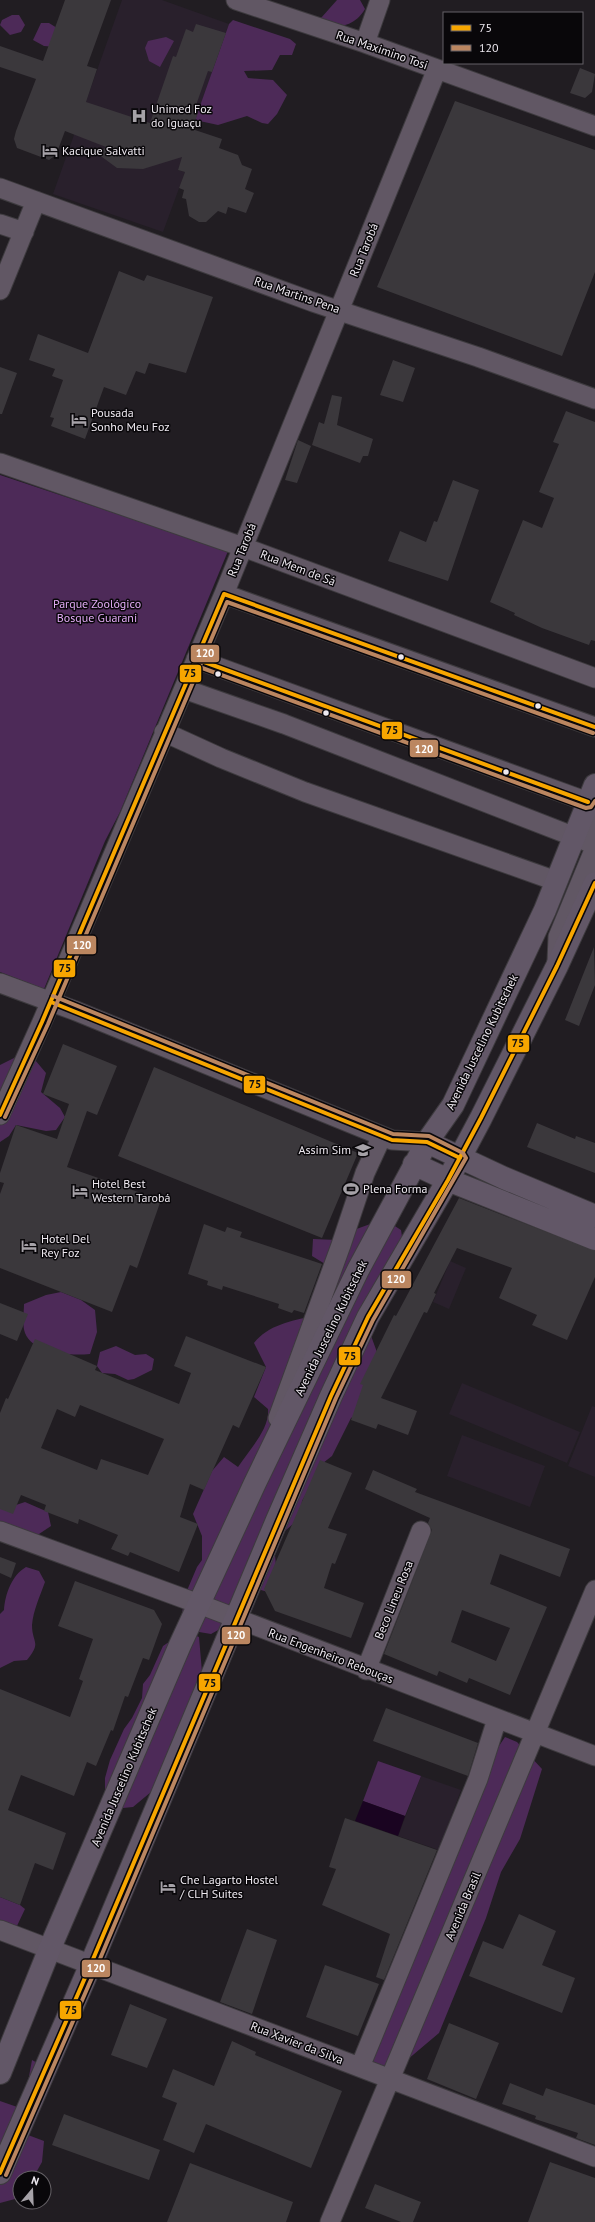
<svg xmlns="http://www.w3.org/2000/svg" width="595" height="2222" viewBox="0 0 595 2222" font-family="'PT Sans',sans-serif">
<rect width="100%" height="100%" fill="#211d22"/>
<!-- built -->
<path fill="#29202c" d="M122,0H162L229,24L178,170L185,172L163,232L53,194Z
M450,1261L466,1268L449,1309L433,1302Z
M462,1383L580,1432L567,1463L449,1414Z
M592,1406L595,1407V1477L568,1466Z
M462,1435L545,1466L530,1507L447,1476Z
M421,1776L461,1790L439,1850L398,1836Z"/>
<!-- green -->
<path fill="#4d2a58" d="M337,0H360L365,9C356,24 344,27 328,27L321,18Z
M12,15H19L25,25L21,32L10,35L0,25L2,20Z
M233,20L290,39L296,44L292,55H280L272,70L244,71L248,78L273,80L287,95L277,114L268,124L262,123L247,116L218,125L195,120L229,24Z
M41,23H49L57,28L56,47L44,46L33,40Z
M166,37L174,41L160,67L149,61L145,48L148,41Z
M0,475L228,551L120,812L105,841L44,989L0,972Z
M30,1054L46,1073L41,1092L60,1108L65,1117L56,1130L46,1131L16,1125L9,1136L0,1142V1065L16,1057Z
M384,1219L401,1230L404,1249L370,1333L378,1355L367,1408L351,1418L332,1456L323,1463L302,1501L300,1518L286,1530L274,1545L278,1586L268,1592L254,1588L229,1624L211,1634L199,1632L182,1622L183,1600L197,1567L202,1560V1536L193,1514L212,1471L224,1457L238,1467C249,1450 270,1429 268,1409L254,1397L266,1367L254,1343C268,1325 291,1321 313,1316L330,1267L312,1256L313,1239L337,1240L340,1235Z
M61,1292L81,1300L95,1310L97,1332L90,1354C71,1356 33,1354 25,1333C22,1325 24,1312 24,1304L46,1295Z
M116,1346L135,1355L146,1354L154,1359L152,1370L134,1379L128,1380L115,1374L102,1373L97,1366L100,1352Z
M0,1481L10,1507L25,1502L48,1512L51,1526L36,1536L0,1528Z
M26,1567L39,1571L45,1582C40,1596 33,1611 32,1625C32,1643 42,1642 27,1660L14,1661L0,1668V1614L4,1610C5,1594 12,1575 26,1567Z
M185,1631L199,1637L202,1672L165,1763L151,1792L133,1807L113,1809L105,1796V1778L110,1760L124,1729L132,1718L142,1698L143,1684L150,1675L163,1646Z
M505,1737L517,1742L542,1769L520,1839L501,1872L486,1918L439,2033L388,2076L362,2066L491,1758Z
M378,1761L421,1776L405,1816L363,1801Z
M0,1897L20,1905L25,1909L16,1928L0,1937Z
M32,2060L50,2070L28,2135L44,2141L42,2162L33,2178H20V2196L15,2199L0,2203V2101L23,2109Z"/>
<!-- water -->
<path fill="#1a0421" d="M363,1801L405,1816L398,1836L355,1821Z"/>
<!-- building -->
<path fill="#3b383c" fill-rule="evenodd" d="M65,0H111L87,66L97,69L86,102L150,123L173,56L176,57L186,29L193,32L196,24L226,33L212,72L208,71L194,111L198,113L192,129L222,139L219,148L238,155L242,165L252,169L245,189L254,193L246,213L228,207L226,214L218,211L206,222H199L189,216L186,199L182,198L184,190L179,188L185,172L178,170L182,157L143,169L117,168L98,154L106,147L65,131L56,155L49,160L17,148L14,139L16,131L36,79L0,67V46L43,61Z
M580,68L595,74L592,92L585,98L570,93Z
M455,101L595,150V272L562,356L377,287Z
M119,271L144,281L147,275L213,297L186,373L149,363L145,374L136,371L126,395L104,387L85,439L51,426L54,418L50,417L63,380L52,376L55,369L29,360L38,334L88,353Z
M393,360L415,368L403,402L380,395Z
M0,367L17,373L2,414H0Z
M332,395L342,397L337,425L373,439L368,456H363L360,463L312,445L319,422L324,424Z
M566,411L595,422V641L591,640L589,645L542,628L514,615L515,613L490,602L523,520L542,528L554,498L539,492L559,444L553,442Z
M298,440L311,446L297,483L285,480Z
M453,480L479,490L448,581L388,561L400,531L426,542L434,521L437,522Z
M594,947L595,985L579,1026L565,1020Z
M63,1044L117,1066L97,1115L87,1111L67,1167L161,1200L137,1268L130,1265L112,1312L0,1268V1194L4,1183L0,1182V1173L16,1125L57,1139L69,1104L43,1094Z
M154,1067L358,1153L322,1238L118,1156Z
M537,1123L575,1139L576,1136L595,1143V1173L527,1147Z
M459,1198L595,1251V1277L567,1340L532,1325L537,1315L499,1298L512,1268L457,1248L434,1293L436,1294L427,1313L424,1312L381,1398L417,1411L408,1435L378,1424L376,1429L351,1420L363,1385L360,1384L394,1315L396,1316Z
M204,1224L225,1232L227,1227L242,1232L240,1237L322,1264L304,1313L294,1310L292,1313L278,1308L279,1304L223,1286L222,1290L207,1285L208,1281L188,1274Z
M0,1303L28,1314L17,1341L0,1334Z
M186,1336L266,1367L239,1428L233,1425L204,1490L190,1484L180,1517L198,1524L179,1572L130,1552L128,1556L111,1549L118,1535L79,1519L78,1524L44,1511L46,1505L21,1495L13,1514L0,1509V1413L6,1398L8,1399L35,1339L97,1366L95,1370L179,1404L191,1373L174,1366ZM80,1405L164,1439L148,1475L101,1459L97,1470L41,1448L57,1409L75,1417Z
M320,1460L352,1473L328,1528L347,1534L335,1564L332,1563L324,1588L364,1603L351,1638L275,1611L264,1589Z
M373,1470L417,1489L415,1492L570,1549L560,1577L500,1554L490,1584L547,1607L510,1695L469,1678L467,1683L439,1671L437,1676L384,1654L432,1530L428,1523L430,1518L365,1489ZM462,1610L510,1628L496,1661L451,1642Z
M0,1557L16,1563L11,1578L0,1573Z
M75,1581L154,1610L162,1624L149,1660L143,1658L128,1697L125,1696L113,1731L111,1730L96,1766L87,1762L74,1796L21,1775L8,1810L66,1833L53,1870L35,1863L20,1905L0,1897V1689L70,1717L83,1681L79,1679L93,1639L58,1626Z
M386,1708L478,1743L468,1776L373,1741Z
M345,1818L437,1850L384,1980L376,1977L390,1934L322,1905L336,1869L329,1867Z
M519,1914L556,1931L542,1965L575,1978L562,2013L469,1976L483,1941L503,1949Z
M247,1929L277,1940L252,2014L220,2002Z
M325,1965L379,1984L358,2036L306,2017Z
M130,2004L167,2019L147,2068L111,2055Z
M449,2023L499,2043L476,2099L427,2079Z
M232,2041L256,2052L255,2055L342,2091L311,2168L206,2124L194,2153L163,2140L177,2103L162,2097L173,2069L214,2086Z
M510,2083L543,2096L546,2088L595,2105V2145L576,2138L578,2133L535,2119L536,2116L502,2104Z
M64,2114L160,2150L149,2180L52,2145Z
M550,2162L595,2178V2222H528Z
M190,2163L293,2202L286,2222H167Z
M375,2184L421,2202L413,2222H401L365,2208Z"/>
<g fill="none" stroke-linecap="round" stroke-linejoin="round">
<defs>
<path id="minor" d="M236,0L365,43L595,126
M365,43L380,0
M0,188L313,302L478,357L595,399
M0,224L24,232
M0,290L36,201
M0,463L243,547L595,678
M224,594L595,727
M196,659L588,802L594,850L558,937L557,961
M184,689L284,724L588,842
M164,732L221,758L305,792L556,881
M0,983L76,1011L392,1140L427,1142
M0,1115L42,1022L224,594L437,69
M278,1418L341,1245L365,1173L382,1136
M0,1531L199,1604L595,1756
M366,1670L421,1531
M0,1930L595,2157
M360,2067L478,1779L497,1719
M330,2222L595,1590"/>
<path id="major" d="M427,1142L504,1178L595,1216
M414,1164L448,1180L595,1239
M0,2073L50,1948L180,1645L255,1483L358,1270L427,1142L453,1105L545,910L595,785
M0,2173L91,1964L277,1520L331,1396L368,1317L448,1180L481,1118L557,966L595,883"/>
</defs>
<!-- minor casing -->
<use href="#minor" stroke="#3d3a3e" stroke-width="21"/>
<!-- major casing -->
<use href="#major" stroke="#3d3a3e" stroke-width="24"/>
<!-- minor -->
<use href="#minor" stroke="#615764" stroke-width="19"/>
<!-- major -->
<use href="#major" stroke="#625767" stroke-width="22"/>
<defs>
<path id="bus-1" d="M196,659L588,802
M51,1002L392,1140L427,1142L460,1158
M0,1115L42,1022L224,594L595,727
M0,2173L91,1964L331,1396L368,1317L448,1180L481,1118L557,966L595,883"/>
<path id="bus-2" d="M194,665L586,808L591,807L595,801
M5,1117L48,1024L227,602L593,733
M6,2175L97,1966L336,1398L373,1320L466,1158L463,1153L429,1136L393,1134L53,996"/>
</defs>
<!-- bus-1 casing -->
<use href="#bus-1" stroke="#09070a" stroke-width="7"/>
<!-- bus-2 casing -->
<use href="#bus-2" stroke="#09070a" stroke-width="7"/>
<!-- bus-1 -->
<use href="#bus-1" stroke="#f7a600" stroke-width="4"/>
<!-- bus-2 -->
<use href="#bus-2" stroke="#bb8660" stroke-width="4"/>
</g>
<!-- icons -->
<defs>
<symbol id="hospital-bare" viewBox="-9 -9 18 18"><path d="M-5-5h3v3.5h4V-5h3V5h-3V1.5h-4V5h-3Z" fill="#a6a2a8" stroke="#09070a" stroke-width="2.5" paint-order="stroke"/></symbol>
<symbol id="hotel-bare" viewBox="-9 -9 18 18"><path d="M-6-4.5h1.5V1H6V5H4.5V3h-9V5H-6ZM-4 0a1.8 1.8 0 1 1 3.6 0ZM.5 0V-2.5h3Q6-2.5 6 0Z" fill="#a6a2a8" stroke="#09070a" stroke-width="2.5" paint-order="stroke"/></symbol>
<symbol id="school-bare" viewBox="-9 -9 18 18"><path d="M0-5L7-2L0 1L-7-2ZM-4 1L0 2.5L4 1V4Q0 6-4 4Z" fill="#a6a2a8" stroke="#09070a" stroke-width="2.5" paint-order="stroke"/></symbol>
<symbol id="stadium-bare" viewBox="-9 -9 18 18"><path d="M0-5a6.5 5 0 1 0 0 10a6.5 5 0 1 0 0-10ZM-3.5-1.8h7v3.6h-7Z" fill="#a6a2a8" stroke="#09070a" stroke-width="2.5" paint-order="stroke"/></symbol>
</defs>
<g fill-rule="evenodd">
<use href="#hospital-bare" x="128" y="105" width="22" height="22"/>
<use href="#hotel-bare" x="39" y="140" width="22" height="22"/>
<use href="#hotel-bare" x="68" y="409" width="22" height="22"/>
<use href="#school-bare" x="352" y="1139" width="22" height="22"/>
<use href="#stadium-bare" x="340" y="1178" width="22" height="22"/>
<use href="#hotel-bare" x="69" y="1180" width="22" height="22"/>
<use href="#hotel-bare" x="18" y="1235" width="22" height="22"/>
<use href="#hotel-bare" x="157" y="1876" width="22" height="22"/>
</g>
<!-- markers -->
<g fill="#eee9f0" stroke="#09070a" stroke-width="1.5">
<circle cx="401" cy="657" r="3.5"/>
<circle cx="218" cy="674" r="3.5"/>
<circle cx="538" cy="706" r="3.5"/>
<circle cx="326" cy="713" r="3.5"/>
<circle cx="506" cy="772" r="3.5"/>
</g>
<g text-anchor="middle" stroke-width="3" stroke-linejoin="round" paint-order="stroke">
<!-- street labels -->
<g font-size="12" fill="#eee9f0" stroke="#09070a">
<text transform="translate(382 50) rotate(19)" y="4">Rua Maximino Tosi</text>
<text transform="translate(364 250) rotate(-68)" y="4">Rua Tarobá</text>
<text transform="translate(297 295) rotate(19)" y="4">Rua Martins Pena</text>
<text transform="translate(242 550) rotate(-68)" y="4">Rua Tarobá</text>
<text transform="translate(298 568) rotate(21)" y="4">Rua Mem de Sá</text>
<text transform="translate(482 1042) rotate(-64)" y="4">Avenida Juscelino Kubitschek</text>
<text transform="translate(331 1328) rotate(-64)" y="4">Avenida Juscelino Kubitschek</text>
<text transform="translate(394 1600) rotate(-68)" y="4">Beco Lineu Rosa</text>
<text transform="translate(331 1656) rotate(21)" y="4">Rua Engenheiro Rebouças</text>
<text transform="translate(124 1777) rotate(-67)" y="4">Avenida Juscelino Kubitschek</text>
<text transform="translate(463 1906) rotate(-67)" y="4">Avenida Brasil</text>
<text transform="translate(297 2043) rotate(21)" y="4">Rua Xavier da Silva</text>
</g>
<!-- poi labels -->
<g font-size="12" fill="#eee9f0" stroke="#09070a" text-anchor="start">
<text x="151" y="113">Unimed Foz<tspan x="151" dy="14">do Iguaçu</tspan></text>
<text x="62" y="155">Kacique Salvatti</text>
<text x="91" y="417">Pousada<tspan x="91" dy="14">Sonho Meu Foz</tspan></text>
<text x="351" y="1154" text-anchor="end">Assim Sim</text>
<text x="92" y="1188">Hotel Best<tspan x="92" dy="14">Western Tarobá</tspan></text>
<text x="363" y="1193">Plena Forma</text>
<text x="41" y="1243">Hotel Del<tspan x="41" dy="14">Rey Foz</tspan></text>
<text x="180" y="1884">Che Lagarto Hostel<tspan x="180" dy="14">/ CLH Suites</tspan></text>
</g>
<!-- park labels -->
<g font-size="12" fill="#e2aaf5" stroke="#09070a">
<text x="97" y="608">Parque Zoológico<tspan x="97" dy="14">Bosque Guarani</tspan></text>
</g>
</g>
<g stroke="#09070a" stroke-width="1.5">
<rect x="190" y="644" width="30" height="19" rx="4" fill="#bb8660"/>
<rect x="179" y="664" width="23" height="19" rx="4" fill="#f7a600"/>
<rect x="381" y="721" width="22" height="19" rx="4" fill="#f7a600"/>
<rect x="409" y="739" width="30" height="19" rx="4" fill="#bb8660"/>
<rect x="66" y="935" width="31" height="20" rx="4" fill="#bb8660"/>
<rect x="53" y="959" width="23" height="19" rx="4" fill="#f7a600"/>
<rect x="507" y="1034" width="23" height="19" rx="4" fill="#f7a600"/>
<rect x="243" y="1075" width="23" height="19" rx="4" fill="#f7a600"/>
<rect x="381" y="1270" width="31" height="19" rx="4" fill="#bb8660"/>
<rect x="338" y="1346" width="23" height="20" rx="4" fill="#f7a600"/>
<rect x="221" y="1626" width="30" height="19" rx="4" fill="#bb8660"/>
<rect x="198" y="1673" width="23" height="19" rx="4" fill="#f7a600"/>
<rect x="81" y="1959" width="30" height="19" rx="4" fill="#bb8660"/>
<rect x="59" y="2000" width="23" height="20" rx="4" fill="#f7a600"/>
</g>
<g font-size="11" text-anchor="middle" font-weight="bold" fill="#fff">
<text x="205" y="657">120</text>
<text x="424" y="753">120</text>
<text x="82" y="949">120</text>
<text x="396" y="1283">120</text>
<text x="236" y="1639">120</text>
<text x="96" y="1972">120</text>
</g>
<g font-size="11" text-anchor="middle" font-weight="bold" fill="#111">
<text x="190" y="677">75</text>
<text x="392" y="734">75</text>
<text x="65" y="972">75</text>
<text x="518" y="1047">75</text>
<text x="255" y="1088">75</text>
<text x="350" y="1360">75</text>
<text x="210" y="1687">75</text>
<text x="71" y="2014">75</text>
</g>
<!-- legend -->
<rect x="443" y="12" width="140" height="52" fill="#09070a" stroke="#656166"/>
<rect x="451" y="25" width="20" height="6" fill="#f7a600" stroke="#656166"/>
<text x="479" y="32" font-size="12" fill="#eee9f0">75</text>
<rect x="451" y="45" width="20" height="6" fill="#bb8660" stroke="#656166"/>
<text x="479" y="52" font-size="12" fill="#eee9f0">120</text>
<!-- north arrow -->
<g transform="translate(32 2190) rotate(19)"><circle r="19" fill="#09070a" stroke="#656166"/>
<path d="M0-3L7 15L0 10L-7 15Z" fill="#a6a2a8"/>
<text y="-6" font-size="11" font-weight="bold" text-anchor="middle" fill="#eee9f0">N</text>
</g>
</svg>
